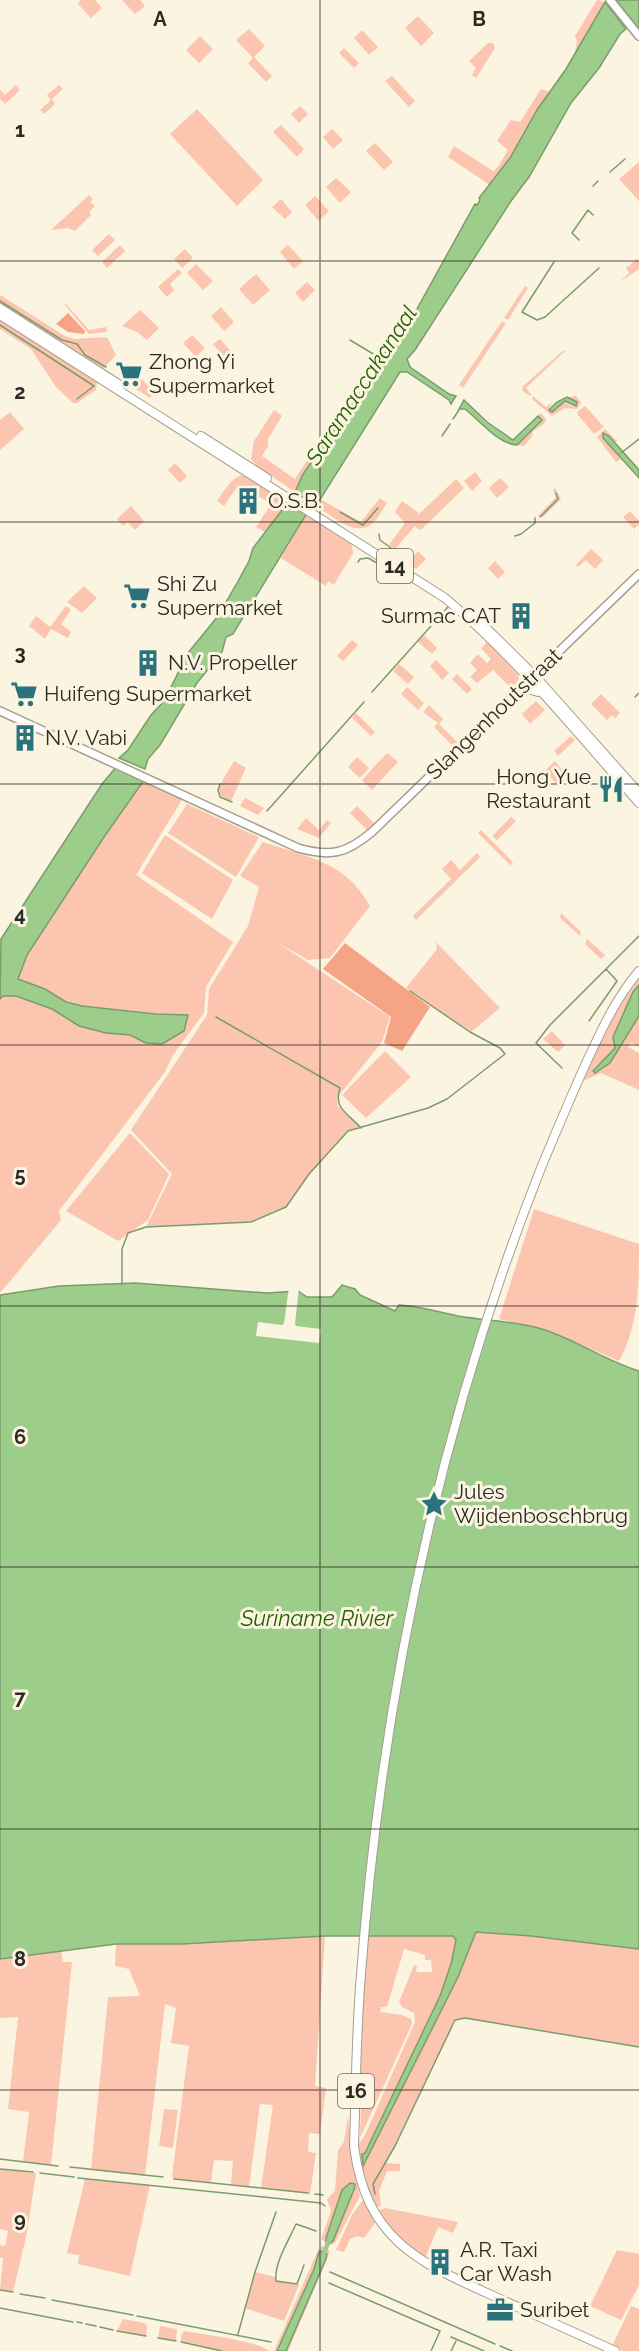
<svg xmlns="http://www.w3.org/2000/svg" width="639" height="2351" viewBox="0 0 639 2351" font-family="Raleway,sans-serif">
<rect width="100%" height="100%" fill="#fbf4e1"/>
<!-- green -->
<path fill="#fcc5b0" d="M80,0H95L102,8L91,18L78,4Z
M122,0H140L145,6L135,14Z
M597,0L605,2L575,53L577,41L575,36Z
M418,16L434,33L421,46L405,28Z
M249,29L265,46L254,57L272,76L266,82L248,63L253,58L236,40Z
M362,30L378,47L369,55L354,38Z
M200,36L213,49L199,63L186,50Z
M488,43H493L495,48L476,78L472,75L476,68L469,61Z
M344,48L359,63L354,68L339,53Z
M392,76L415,101L409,107L385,81Z
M16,85L20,90L5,104L0,99V90L5,95Z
M59,85L63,89L52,99L55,104L44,114L40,110L51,100L47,95Z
M541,89L550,92L510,158L490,185L448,157L454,146L493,171L498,167L508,150L497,141L511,120L520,122Z
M300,106L308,114L299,123L291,114Z
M197,109L263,180L237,206L170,134Z
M281,125L304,149L297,157L273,132Z
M332,129L343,140L333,149L323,137Z
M375,143L393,162L384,170L366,151Z
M639,162V201L619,179Z
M336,178L351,192L340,203L326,187Z
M89,195L93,199L90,202L95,206L89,212L91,215L75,231L68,228L51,230Z
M315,196L329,211L319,221L305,205Z
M281,199L292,212L285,219L272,207Z
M109,234L115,240L98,256L92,250Z
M120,245L125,251L107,268L102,262Z
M288,245L303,261L294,269L280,252Z
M185,249L193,258L182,268L174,259Z
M637,259L639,261V269L620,282L629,273L626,268Z
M196,264L213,281L203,290L187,273Z
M178,269L182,273L170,284L174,290L167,297L158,287Z
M256,274L270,290L253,305L239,289Z
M307,282L315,290L303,302L295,293Z
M525,286L528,288L508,320L504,318Z
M0,295L65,336L75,339L107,337L116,355L102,370L0,306Z
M66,304L89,330L106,327L107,332L89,334L65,305Z
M221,307L234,322L224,331L211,316Z
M140,310L159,328L147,340L137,332L122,326Z
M0,317L97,380L96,390L77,403H73L56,387L31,349L0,329Z
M502,321L506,323L463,388L459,385Z
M192,335L205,348L196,357L183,343Z
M220,339L236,357L229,363L213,344Z
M564,350L565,351L526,388L531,394L530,396L523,391L522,387Z
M142,379L154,393L150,398L133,387Z
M533,396L546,407L554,402L549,408L552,412L563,402L575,407L572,399L569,397L576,396L581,403L577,409L565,408L552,416L532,399Z
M585,406L604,427L594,434L578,415L577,412Z
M274,410L282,416L268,439V446L262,456L295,479L325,433L329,436L303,474L295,492L258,467L251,459L254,441Z
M10,412L24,429L0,450V420Z
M541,413L546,419L545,423L532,432L533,435L524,446L517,445L538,425V416Z
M605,429L617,441L614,443L609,436L603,434V438L621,459L616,462L597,437Z
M175,463L187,476L180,483L168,470Z
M475,472L482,481L472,491L464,481Z
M242,475L289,501L265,532L256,527L271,504L242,486L237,487L224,506L217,501C224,491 230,479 242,475Z
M500,478L509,487L497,498L489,488Z
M456,479L464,488L423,528L419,530L415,526L395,549L389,545L405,523L395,512L402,501L419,513L416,517Z
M555,488L561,499L543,517H540L538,516L556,497L553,490Z
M380,498L387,503C383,509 378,518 373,523C357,539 331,515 316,506L320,499L361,522Z
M131,506L144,521L135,530L128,522L123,526L117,519Z
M630,511L639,521V524L634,529L623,517Z
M307,513L352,544L353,553L334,585L328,581L326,586L281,558Z
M591,549L603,560L595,569L586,560L578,567L576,565Z
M418,551L426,559L416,569L407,563Z
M495,561L505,572L498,579L488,568Z
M84,586L97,598L82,613L67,602Z
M66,606L71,610L61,624L71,632L68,638L51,629L45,639L29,626L36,616L50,627Z
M424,635L437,648L432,654L418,642Z
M352,640L358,645L343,661L337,656Z
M487,642L518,674L519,679L512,689L493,670L477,683L470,677L477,670L470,663L478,654L487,663L491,659L481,648Z
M436,660L449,673L442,680L430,666Z
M399,664L414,677L408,684L393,671Z
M457,674L472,689L467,694L452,679Z
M407,687L424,703L418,710L401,694Z
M601,694L620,713L615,718L612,715L607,720L591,704Z
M536,701L545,710L530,724L522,714Z
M429,705L443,719L439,724L459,744L455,748L434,727L438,723L423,712Z
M356,713L375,732L371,736L352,718Z
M571,736L575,740L558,756L554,751Z
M387,753L398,762L372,790L362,780Z
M357,757L369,768L360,778L348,767Z
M234,761L246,768L231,801L221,796L218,788Z
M555,761L566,775L557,784L551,778L540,787L534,781Z
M147,776L186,793L136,875L233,942L206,987L204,1013L173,1055L165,1072L59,1211L61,1220L0,1293V999L3,996H16L52,1009L79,1026L106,1033L130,1035L146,1043L162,1044L184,1030L187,1015L155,1014L82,1006L66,1002L45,989L18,980L27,955L104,837Z
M245,798L264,808L258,815L240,806Z
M187,804L259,837L236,877L168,833Z
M357,806L376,825L369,832L350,813Z
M511,817L516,821L497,840L492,836Z
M306,818L319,830L327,820L331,823L319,838L297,829Z
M481,830L511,860L513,864L510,865L478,833Z
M165,835L233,880L212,919L142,873Z
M263,842C308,857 346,862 370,906L330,958L308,960L278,943L390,1017L382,1042L337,1098L338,1106L361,1128L348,1131L310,1174L286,1207L251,1222L146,1227L172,1174L131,1130L207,1015L209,989L248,926L259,887L240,876Z
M477,853L480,857L416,920L413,916L451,879L442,869L451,860L460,870Z
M561,913L581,932L580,936L560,918Z
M587,939L605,955L601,959L585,944Z
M436,942L500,1008L471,1032L406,988L437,949Z
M639,976V1047L631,1043L628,1047L639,1053V1090L601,1073L583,1081C599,1041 611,1010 639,976Z
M552,1031L565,1045L558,1052L543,1039Z
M385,1051L411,1077L366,1118L342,1095Z
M130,1133L169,1174L148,1220L118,1241L66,1211Z
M534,1209L639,1244C639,1284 639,1325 619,1361L552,1332L499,1319Z
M476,1932L531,1936L639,1949V2047L465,2018L455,2020L386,2163L400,2164V2171H387L379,2191L381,2206L376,2207L362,2171L358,2153V2145L366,2133L415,2022L414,2013L402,2007L399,2002L414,1965L417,1966L416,1972H432L431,1960H425V1955L404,1949L388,2004L386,2007H381L380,2012L402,2015L411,2019L412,2024L360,2138L362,2078L360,2077L362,2033L360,2032L366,1936H453L456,1939L451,1964L440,1996L365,2153L362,2154L363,2165L458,1977Z
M325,1936L315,2086L326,2088L320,2134L309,2133L308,2152L316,2153L310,2194L261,2188L273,2105L260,2104L249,2187L231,2185L233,2161L214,2160L211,2183L174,2179L172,2176L189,2046L171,2043L176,2008L165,2004L145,2176L91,2170L108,1997L140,1996L129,1969L115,1966L116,1944H182Z
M61,1951L63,1962H72L51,2165L23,2162L29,2112L8,2109L18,2017L0,2018V1959Z
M164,2109L178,2110L173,2148L159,2146Z
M348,2116L353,2167L360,2196L335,2243L330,2245L321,2239L331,2211L327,2199L335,2191L338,2150L344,2142Z
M0,2169L36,2173L27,2233L13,2292L0,2290L3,2258H0V2245L5,2246L8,2231L0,2229Z
M85,2179L150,2185L130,2276L78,2264L79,2255L67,2253Z
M363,2200L376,2222L364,2238L358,2236L350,2239L344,2252L336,2250L352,2215Z
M385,2208L458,2222L453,2233L438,2227L425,2259C408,2245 387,2231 379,2210Z
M322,2246L329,2250V2254L288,2351H286L326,2258L327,2256L321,2251L277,2351H274L318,2250Z
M617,2250L639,2254V2285L621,2320L590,2306Z
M255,2272L275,2277L276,2281L299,2285L284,2321L245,2308Z
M631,2306L639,2309V2351H623L615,2347L613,2344Z
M123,2319L144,2323L147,2326L146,2336L117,2331Z
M160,2326L177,2329L176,2341L158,2338Z
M184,2331C201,2334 258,2341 269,2351H221L181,2342V2335Z"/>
<!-- forest -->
<path fill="#f5a485" d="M68,313L85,331L84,334L68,332L56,324Z
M345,943L430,1007L402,1051L384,1043L391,1017L323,969Z"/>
<!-- water -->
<path fill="#9ccd8b" stroke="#7b9c6c" stroke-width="1.5" d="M616,0H639V29Z
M605,2L626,29L620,34L599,68L571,103L529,177L511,201L415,350L407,359L410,367L449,394L456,396L451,404L449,400L407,372H400L316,506L295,492L303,474L380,365L379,360L382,354L390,350L413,316L475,204L477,205L480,200L479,198L510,158L537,110L566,69Z
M567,397L577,402L576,406L565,401L552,412L549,410L557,402Z
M464,400L487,422L513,440L538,416L542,420L517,445C498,444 479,420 465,409H459Z
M603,433L609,436L639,470V478L603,438Z
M289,501L307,513L233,634L226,637L222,652L197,683L160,745L148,759L145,769L119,758L128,750L151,715L164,701L188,653L218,616L236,585L249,561L253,548Z
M117,766L147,776L104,837L27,955L18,979L45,989L66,1002L82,1006L155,1014L188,1015L184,1031L162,1044L146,1043L130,1035L106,1033L79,1026L52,1009L16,996H3L0,999L1,939L102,784Z
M639,985V1016L610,1063L595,1073L593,1071L615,1048L613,1037L633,992Z
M135,1283L267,1293L298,1291L307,1297H332L342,1285L355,1289L360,1295L395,1311L399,1305C419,1306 438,1312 458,1316C488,1321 517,1321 545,1330C578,1341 606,1361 639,1371V1949L531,1936L476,1932L458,1977L363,2166L362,2154L365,2153L440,1996L451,1964L456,1940L453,1936H325L182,1944H116L0,1959V1295L59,1286Z
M350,2183L355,2184V2187L333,2241L329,2244L326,2243V2238L342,2190Z
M323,2251L327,2254L326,2259L286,2351H277L314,2269L319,2252Z"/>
<!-- pier -->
<path fill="#fbf4e1" d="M289,1287L299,1288L295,1324L296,1326L321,1329L319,1343L256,1336L258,1322L282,1325L284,1323Z"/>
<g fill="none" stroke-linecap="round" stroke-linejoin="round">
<!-- stream -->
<path stroke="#7b9c6c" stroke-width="1.5" d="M610,172L625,159
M593,186L598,181
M579,240L572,233L588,210L593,215
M554,262L522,312L537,320L545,317L599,268
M0,301L62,340L77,344L85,355L106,367
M0,325L94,386L77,399
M350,340L380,358
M453,419L459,410
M442,436L450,424
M621,453L639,439
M340,512L363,525L378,508
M540,517L558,499L556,493
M379,534L380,540L395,551
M515,536L521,534L535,523V518
M358,562L360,559L368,558L386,568
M372,692L448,607
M635,697L639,693
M220,784L218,790L220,797L232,802
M267,811L364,702
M606,969L639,936
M410,991L470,1032
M216,1017L340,1088C333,1109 348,1113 361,1128
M562,1068L536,1043L550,1025L606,969L617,981L589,1021
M122,1284V1249L128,1233L146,1227L251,1222L286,1207L309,1174L348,1131L428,1108L447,1099L505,1054L500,1048L470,1032
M0,2159L58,2166
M70,2167L163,2177
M0,2169L33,2172
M40,2173L74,2177
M78,2178L321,2203L325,2206
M174,2179L308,2193
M315,2194L323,2195
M375,2194L373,2184L395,2146L455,2020L465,2018L639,2047
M304,2265L297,2284L276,2281C274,2263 289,2240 296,2224L316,2231
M330,2272L495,2344
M329,2283L440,2331L431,2351
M0,2290L13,2292
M20,2294L45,2298
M52,2300L133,2315
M0,2308L73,2322
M137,2316L271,2342
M77,2322L82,2323
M86,2324L96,2326
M100,2327L113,2330
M117,2331L146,2336
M238,2334L255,2272L276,2212
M451,2337L484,2351
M158,2338L176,2341
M181,2342L222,2351
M500,2346L512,2351
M451,2351L456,2341"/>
<!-- canal -->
<path stroke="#9ccd8b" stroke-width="4.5" d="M323,2255L330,2238"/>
<defs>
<path id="secondary" d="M610,0L639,36
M0,711L298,848C330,857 346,854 372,832L639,574"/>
<path id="primary" d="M0,308L120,385
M0,315L445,598C517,658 577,732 639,803
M201,436L267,478
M472,614L535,676L639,793
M511,699L528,689L538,692
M615,2351C576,2333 537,2316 498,2298C420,2263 366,2241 354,2146C356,2089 356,2031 361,1974C382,1698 439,1426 541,1168C556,1132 571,1096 587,1061C602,1029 616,998 639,971"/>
</defs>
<!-- secondary casing -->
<use href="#secondary" stroke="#a59e8d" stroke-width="10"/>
<!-- primary casing -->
<use href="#primary" stroke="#a59e8d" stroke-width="10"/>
<!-- secondary -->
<use href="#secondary" stroke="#fff" stroke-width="7"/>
<!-- primary -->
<use href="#primary" stroke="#fff" stroke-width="8"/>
</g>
<!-- grid -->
<path fill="none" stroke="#2d2a23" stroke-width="1.5" stroke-opacity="0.55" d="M320,0V2351M0,261H639M0,522H639M0,784H639M0,1045H639M0,1306H639M0,1567H639M0,1829H639M0,2090H639"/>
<!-- icons -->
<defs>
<symbol id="supermarket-bare" viewBox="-9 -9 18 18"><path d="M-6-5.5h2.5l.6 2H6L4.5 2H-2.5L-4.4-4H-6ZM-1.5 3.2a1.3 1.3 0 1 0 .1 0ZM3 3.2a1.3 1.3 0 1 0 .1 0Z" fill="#2a727d" stroke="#fbf4e1" stroke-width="2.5" paint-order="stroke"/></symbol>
<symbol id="building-bare" viewBox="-9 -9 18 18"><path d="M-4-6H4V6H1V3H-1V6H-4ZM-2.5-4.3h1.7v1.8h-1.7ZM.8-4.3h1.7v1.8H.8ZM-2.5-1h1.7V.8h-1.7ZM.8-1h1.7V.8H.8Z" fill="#2a727d" stroke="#fbf4e1" stroke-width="2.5" paint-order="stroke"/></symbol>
<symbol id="restaurant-bare" viewBox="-9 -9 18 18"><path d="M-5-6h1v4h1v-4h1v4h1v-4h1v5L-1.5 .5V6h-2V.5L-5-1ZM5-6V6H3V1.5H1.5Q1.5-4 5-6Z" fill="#2a727d" stroke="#fbf4e1" stroke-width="2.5" paint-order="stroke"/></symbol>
<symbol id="sight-bare" viewBox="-9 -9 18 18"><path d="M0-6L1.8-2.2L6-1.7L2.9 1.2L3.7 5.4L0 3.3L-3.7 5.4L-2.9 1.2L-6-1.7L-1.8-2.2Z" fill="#2a727d" stroke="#fbf4e1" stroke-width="2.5" paint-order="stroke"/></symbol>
<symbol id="office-bare" viewBox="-9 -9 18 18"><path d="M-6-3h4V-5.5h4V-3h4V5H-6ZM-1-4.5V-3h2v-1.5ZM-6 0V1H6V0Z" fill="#2a727d" stroke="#fbf4e1" stroke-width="2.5" paint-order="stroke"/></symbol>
</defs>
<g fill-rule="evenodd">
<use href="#supermarket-bare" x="110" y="355" width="38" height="38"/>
<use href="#building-bare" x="229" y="482" width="38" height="38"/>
<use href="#supermarket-bare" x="118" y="577" width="38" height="38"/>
<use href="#building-bare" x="502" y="597" width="38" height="38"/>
<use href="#building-bare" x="129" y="644" width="38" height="38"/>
<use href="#supermarket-bare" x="5" y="675" width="38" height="38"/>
<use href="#building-bare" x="6" y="719" width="38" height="38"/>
<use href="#restaurant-bare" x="592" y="770" width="38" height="38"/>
<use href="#sight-bare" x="415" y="1485" width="38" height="38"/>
<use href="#building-bare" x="421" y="2243" width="38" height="38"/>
<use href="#office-bare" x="481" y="2291" width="38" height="38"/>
</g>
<g text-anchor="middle" stroke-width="6" stroke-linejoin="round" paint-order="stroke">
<!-- shield labels -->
<g fill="#fbf4e1" stroke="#6b675c" stroke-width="1.5">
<rect x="377" y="549" width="36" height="34" rx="4.5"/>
<rect x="338" y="2074" width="36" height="34" rx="4.5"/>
</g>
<g font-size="20" font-weight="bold" fill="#2d2a23">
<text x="395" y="573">14</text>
<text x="356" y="2098">16</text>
</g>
<!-- poi labels -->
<g font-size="21" fill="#2d2a23" stroke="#fbf4e1" text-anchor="start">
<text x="149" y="369">Zhong Yi<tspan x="149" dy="24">Supermarket</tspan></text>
<text x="268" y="508">O.S.B.</text>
<text x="157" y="591">Shi Zu<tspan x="157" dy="24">Supermarket</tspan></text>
<text x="501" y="623" text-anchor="end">Surmac CAT</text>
<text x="168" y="670">N.V. Propeller</text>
<text x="44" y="701">Huifeng Supermarket</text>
<text x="45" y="745">N.V. Vabi</text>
<text x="591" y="784" text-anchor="end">Hong Yue<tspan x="591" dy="24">Restaurant</tspan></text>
<text x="454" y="1499">Jules<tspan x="454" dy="24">Wijdenboschbrug</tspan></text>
<text x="460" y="2257">A.R. Taxi<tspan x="460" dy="24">Car Wash</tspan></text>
<text x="520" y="2317">Suribet</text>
</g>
<!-- street labels -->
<g font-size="21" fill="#2d2a23" stroke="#fbf4e1">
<text transform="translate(494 714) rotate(-44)" y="7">Slangenhoutstraat</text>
</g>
<!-- water labels -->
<g font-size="22" font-style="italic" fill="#256200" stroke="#fbf4e1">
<text transform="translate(361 385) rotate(-57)" y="8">Saramaccakanaal</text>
<text x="317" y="1626">Suriname Rivier</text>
</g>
</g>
<g font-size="20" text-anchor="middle" font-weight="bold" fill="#2d2a23" stroke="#fbf4e1" stroke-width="6" stroke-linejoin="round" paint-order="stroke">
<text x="160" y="26">A</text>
<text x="479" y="26">B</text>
<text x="20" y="137">1</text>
<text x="20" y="399">2</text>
<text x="20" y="660">3</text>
<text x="20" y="921">4</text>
<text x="20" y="1182">5</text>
<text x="20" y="1444">6</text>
<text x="20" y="1705">7</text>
<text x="20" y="1966">8</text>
<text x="20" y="2227">9</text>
</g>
</svg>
